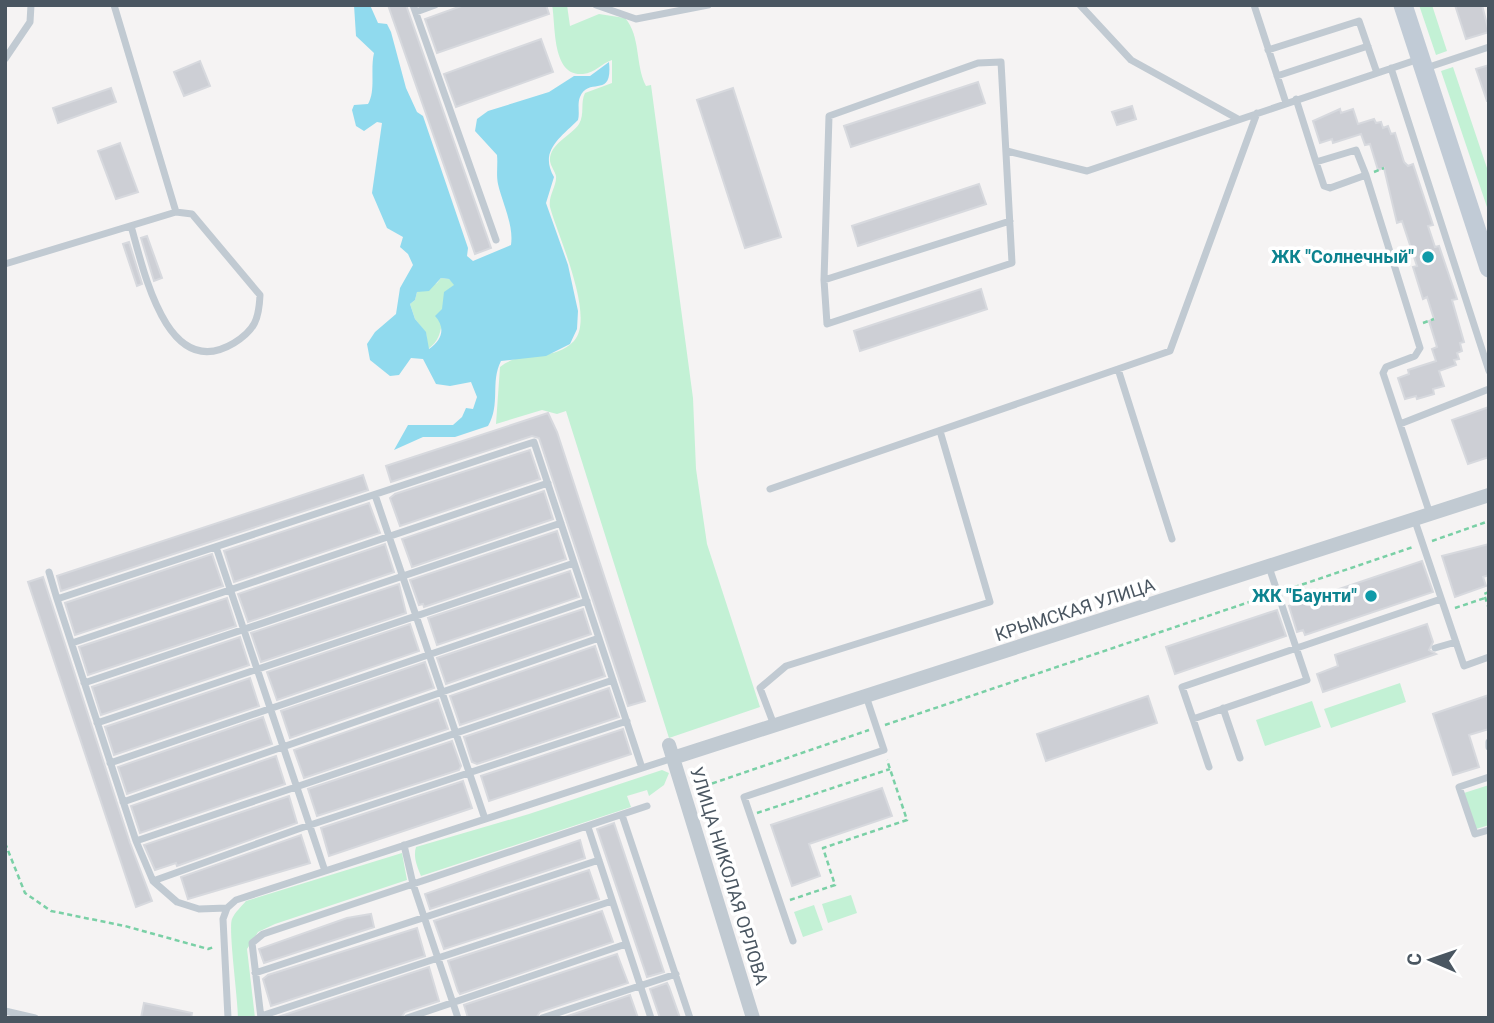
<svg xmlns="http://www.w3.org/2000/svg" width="1494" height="1023" viewBox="0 0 1494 1023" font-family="Roboto,sans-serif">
<rect width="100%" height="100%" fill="#f5f3f3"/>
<!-- green -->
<path fill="#c3f1d5" d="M552,5H567L570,26L599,14L625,18C641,36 635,65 646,86L651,85L693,398L696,469L707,544L760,707L669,738L566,411L557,414L542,410L496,424L500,367C521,349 553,363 574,341C596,317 557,234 550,207C548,196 557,186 556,176C555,171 551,167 550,161C549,144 571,136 579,124C585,114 580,103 585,93L612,83V60C602,63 595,73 583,74C551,77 556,24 552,5Z
M1419,5H1432L1447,51L1436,55Z
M1453,67L1489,174V213L1441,71Z
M441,278L449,279L455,285C435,310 450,334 428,349L426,333L415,319L410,304L415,300L417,292L437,283Z
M1400,683L1406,702L1331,728L1324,709Z
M1312,701L1321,727L1265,746L1256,720Z
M662,770L669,773L664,785L649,796L647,790L627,796L631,807L421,876C417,866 413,857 416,847L529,814Z
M1489,785V825L1476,829L1464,793Z
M402,853L407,880L275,924L258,932L247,949L255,1018H238C238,999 228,928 232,919C235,912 241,907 246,901Z
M851,895L857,913L828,923L822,904Z
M814,905L823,930L803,937L794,912Z"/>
<!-- water -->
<path fill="#90daee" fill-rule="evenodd" d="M354,5H370L378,23L387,24L391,32L406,88L417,112L423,116L468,248L467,256L473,261L511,245C514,225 502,202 498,184C496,174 498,165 497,155L475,131L477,119L488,111L549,92L574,76H590L609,62C613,100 589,76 580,97C577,104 580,113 578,120C560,138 539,151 554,177L546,203L568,265L578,311L577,329L570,344L546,356L501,361C490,382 501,404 488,426L455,437H423L394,450L408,425H453L462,417L466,408L473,409L477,397L471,382L450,386L436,384L423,359L411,358L399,375L390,376L370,360L367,344L375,332L396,314L400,288L413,265L408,254L400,247L403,237L387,228L372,193L382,123L377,122L364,131L356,126L352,110L354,105L368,104C376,90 370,70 374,53L356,36ZM441,278L449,279L454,285L444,292L442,309L435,316C446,328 442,340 429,349L426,332L415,319L410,304L415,300L417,292L429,291Z"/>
<!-- building -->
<path fill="#cdcfd5" stroke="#d7d9de" stroke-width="2" d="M388,5H406L491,248L475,254Z
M464,5H546L549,14L437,53L425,19Z
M1455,5H1482L1489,32L1466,39Z
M541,39L553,72L456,107L444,74Z
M200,61L210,86L184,96L174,72Z
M1489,65V101H1487L1476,69Z
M978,82L985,103L851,147L844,126Z
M111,88L116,102L58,123L53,108Z
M733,88L781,237L745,248L697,100Z
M1132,106L1136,119L1117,125L1112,112Z
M1340,109L1341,113L1353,109L1358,124L1374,119L1376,123L1381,122L1383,128L1388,126L1391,134L1395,133L1404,162L1408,166L1413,164L1433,225L1428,226L1435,247L1439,246L1457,299L1452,300L1464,342L1460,343L1462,351L1457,353L1459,359L1454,360L1456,365L1439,371L1444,386L1433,389L1434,394L1417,399L1416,396L1405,399L1398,378L1409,374L1408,370L1436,361L1432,349L1437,347L1429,321L1434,319L1427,297L1423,299L1413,267L1417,266L1402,221L1397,223L1384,168L1378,170L1370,144L1365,145L1361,134L1333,143L1332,139L1320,143L1313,121Z
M120,143L138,192L116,199L98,151Z
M979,184L986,204L858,246L852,226Z
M147,236L162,278L154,281L141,238Z
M129,242L142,284L137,286L123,244Z
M981,289L987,309L860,351L854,331Z
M1489,407V457L1468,464L1452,420Z
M548,413L557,432L645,701L628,706L539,438L532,436L391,482L386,466Z
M530,450L540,479L400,526L390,498L395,494Z
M363,475L368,490L61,591L57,576Z
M544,491L553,519L412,567L402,539Z
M369,503L380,533L234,582L224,551Z
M557,531L566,559L424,607L423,604L419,605L410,580Z
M385,544L394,572L248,622L238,594Z
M1489,544V575L1483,577L1486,586L1455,597L1442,556Z
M212,554L223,586L75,635L65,603Z
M1422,561L1433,592L1305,635L1303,630L1297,632L1289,606Z
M570,571L579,597L437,645L428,618Z
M43,577L130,843L152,901L136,907L28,582Z
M399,584L406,613L261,662L251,633Z
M227,598L236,626L88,675L79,647Z
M583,609L591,634L446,684L437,658Z
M1277,610L1286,636L1175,674L1166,647Z
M410,624L419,651L277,700L267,672Z
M1427,624L1433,642L1429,650L1436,654L1323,692L1317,674L1338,666L1335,655Z
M240,637L249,665L101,715L92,687Z
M595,646L605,676L460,725L450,696Z
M425,662L434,688L290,738L281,711Z
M250,678L259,706L114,755L105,727Z
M609,688L619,717L477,764L472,762L464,737Z
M1489,695V729L1469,735L1479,767L1453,775L1433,714Z
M1148,696L1157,723L1046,761L1037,734Z
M438,700L448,729L304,778L294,750Z
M263,717L272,744L127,794L118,767Z
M623,729L631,754L489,801L481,776Z
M452,741L461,766L459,770L317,816L308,789Z
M276,756L285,784L140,833L131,806Z
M463,781L472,808L329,856L321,828Z
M882,788L892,816L809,844L820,876L792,886L771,825Z
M289,796L297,823L177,866L176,863L155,870L144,845Z
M614,823L664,972L647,977L597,829Z
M301,835L310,863L188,899L181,877Z
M580,840L585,858L430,909L425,894Z
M589,870L599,899L444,949L434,921Z
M602,911L613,942L460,994L458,991L448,961Z
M371,914L374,927L264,963L259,949L347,918Z
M417,928L425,956L271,1006L263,979L268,975Z
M617,954L628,983L540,1012L536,1018H468L464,1005Z
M429,967L439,1001L405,1012L401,1018H275Z
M667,983L669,987L680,1018H660L650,989Z
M630,995L638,1018H562Z
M144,1003L192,1013L191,1018H141Z"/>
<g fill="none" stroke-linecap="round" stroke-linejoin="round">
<!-- path -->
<path stroke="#7ad0a6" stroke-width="2.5" stroke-dasharray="5 3.5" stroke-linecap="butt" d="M1374,172L1384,168
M1423,323L1434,319
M1432,541L1489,521
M1286,590L1413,547
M1489,592L1484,594L1489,609
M1455,608L1485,598
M885,725L1270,595
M696,789L869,730
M757,813L890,769
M5,843L25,893L51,911L125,926L208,949L214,947
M790,900L835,885L823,848L907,820L887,760"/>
<!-- lane -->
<path stroke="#c1cad2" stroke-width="7" d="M114,5L176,212
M413,5L496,240
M596,5L636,19L708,5
M1080,5L1131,60L1238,119
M1254,5L1286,103
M416,12L435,5
M1268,50L1359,21L1377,73
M5,59L30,22L31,5
M1001,62L1012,263L827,324L824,280L829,116L978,63Z
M1391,68L1489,371
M1426,68L1489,47
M1277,76L1368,46
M1296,99L1316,162L1356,150L1366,175L1420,348L1415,356L1386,367L1383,373L1430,514
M1007,151L1087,171L1419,59
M1316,162L1324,186L1330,188L1366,175
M5,264L176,212L192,214L260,295C259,319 255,330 234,343C166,384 143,267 131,226
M824,280L1010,221
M1118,369L1170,351L1257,113
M1400,424L1489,389
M770,489L1118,369L1172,539
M375,495L485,819
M1415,521L1464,666L1489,657
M216,547L325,871
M1269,567L1307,680L1193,719L1182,687L1441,599
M49,572L57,599
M72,643L548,483
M1435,648L1456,642
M84,683L561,523
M1223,708L1240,758
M1193,719L1209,767
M97,723L574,563
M774,725L760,688L786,666L990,602L940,431
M1489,742V747
M110,763L587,601
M1489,777L1459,787L1475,834L1489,830
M123,802L599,638
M622,815L690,1018
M588,827L651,1018
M136,841L613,680
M153,881L301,828L627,721
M227,908L199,909L177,902L153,881L136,841L57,599L534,442L642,768
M793,941L744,797L884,750L866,696
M255,973L599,860
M5,1011L35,1018
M261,1016L612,901
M228,1018L223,919L227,908L236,900L673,758
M261,1018L252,943L263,934L413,884L404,845
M407,1018L626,944
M458,1018L413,884L647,806
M542,1018L676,974"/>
<!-- street -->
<path stroke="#c1cad2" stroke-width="14" d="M669,745L753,1018
M673,758L1489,495"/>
<!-- secondary -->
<path stroke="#c1cbd6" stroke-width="19" d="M1403,5L1489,268"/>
</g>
<!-- markers -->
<g fill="#0f9aa8" stroke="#fff" stroke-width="2.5">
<circle cx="1428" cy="257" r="7"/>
<circle cx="1371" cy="596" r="7"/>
</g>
<g text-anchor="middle" stroke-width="7" stroke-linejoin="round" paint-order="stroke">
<!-- culture labels -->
<g font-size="18" font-weight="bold" fill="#0d838f" stroke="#fff" text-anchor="end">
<text x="1414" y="263">ЖК "Солнечный"</text>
<text x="1357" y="602">ЖК "Баунти"</text>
</g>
<!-- street labels -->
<g font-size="18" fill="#4a5661" stroke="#fff">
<text transform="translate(1075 610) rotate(-18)" y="6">КРЫМСКАЯ УЛИЦА</text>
<text transform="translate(729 876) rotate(73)" y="6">УЛИЦА НИКОЛАЯ ОРЛОВА</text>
</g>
</g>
<!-- border -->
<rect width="1494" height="1023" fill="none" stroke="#4a5661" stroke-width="14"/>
<!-- north arrow -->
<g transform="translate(1431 960) rotate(272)" stroke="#ffffff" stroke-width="5" paint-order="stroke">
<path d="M0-5L12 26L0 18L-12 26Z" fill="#4a5661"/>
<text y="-10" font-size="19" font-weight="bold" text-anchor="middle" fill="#4a5661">С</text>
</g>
</svg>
